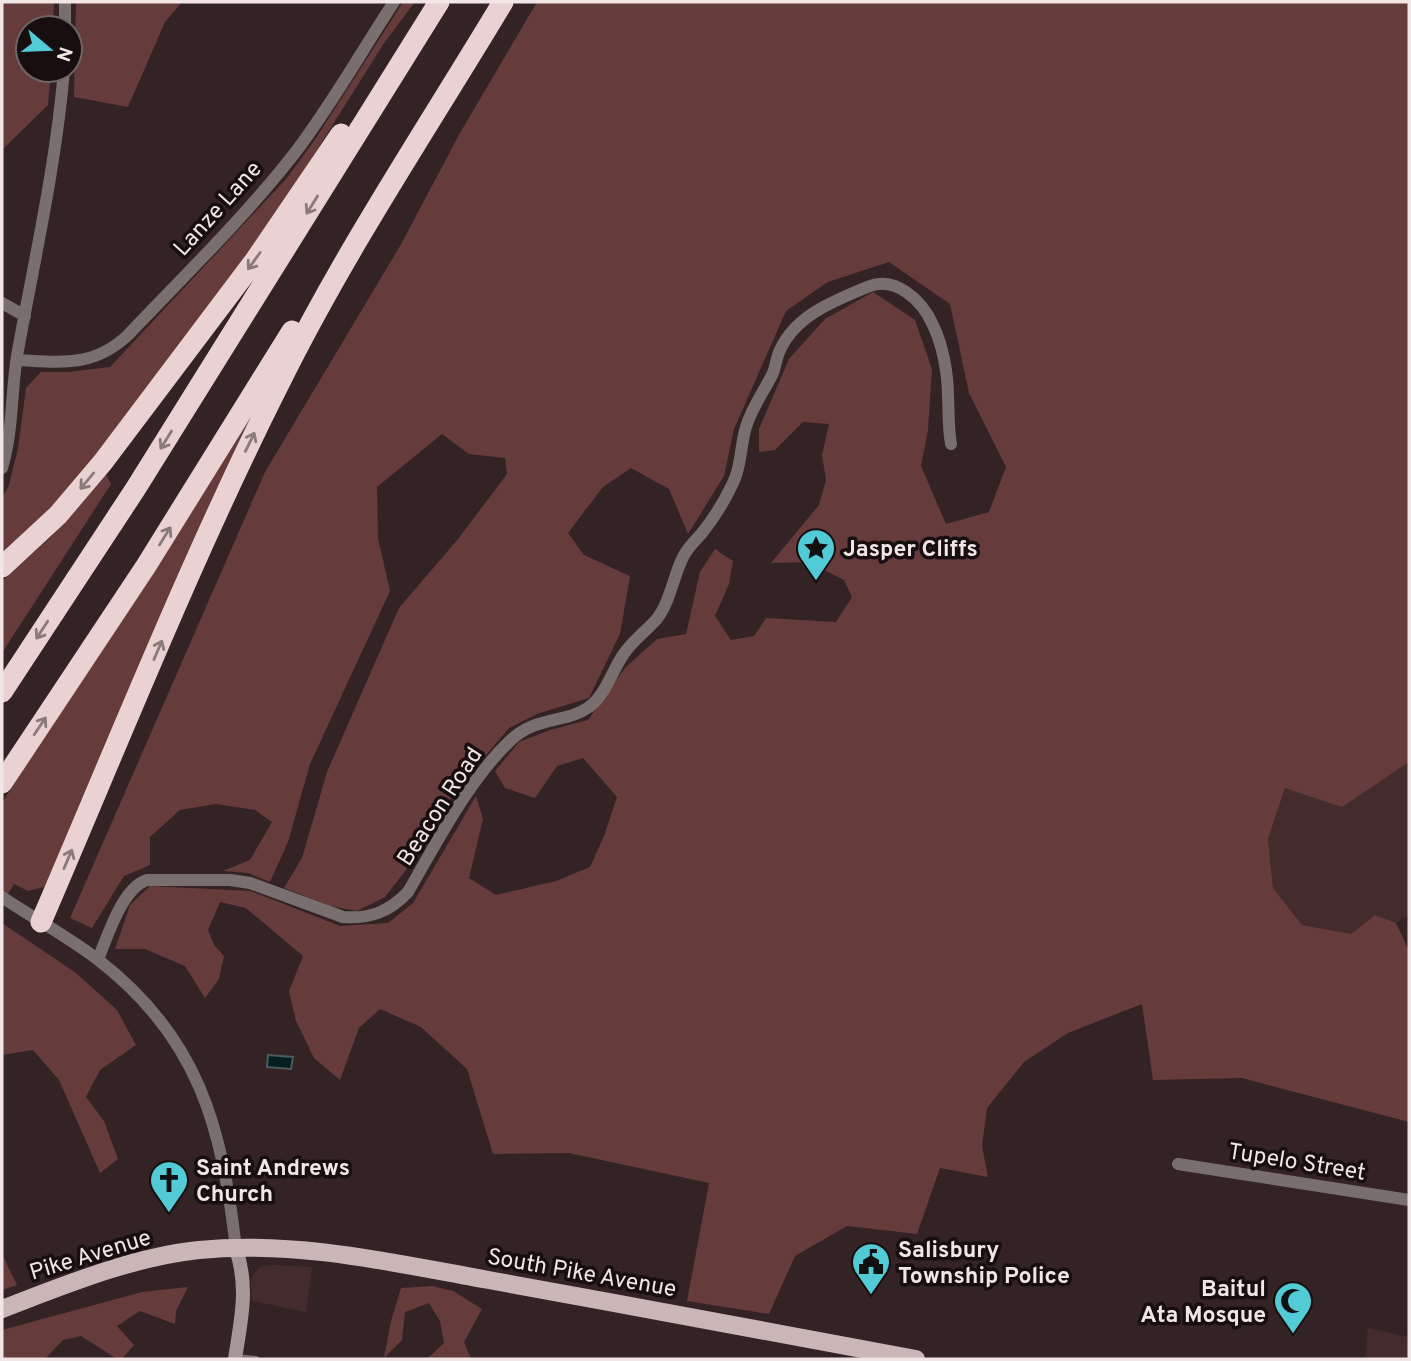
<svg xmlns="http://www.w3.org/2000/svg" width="1411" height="1361" viewBox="0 0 1411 1361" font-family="Overpass,sans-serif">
<rect width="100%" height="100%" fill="#342324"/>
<!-- built -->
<path fill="#442c2d" d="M1409,762V916L1396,923L1375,915L1351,934L1302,925L1273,888L1268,839L1285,788L1377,782Z
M272,1265L312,1267L306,1312L252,1301L251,1283L253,1275L261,1266Z
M1368,1328L1409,1337V1359H1365Z"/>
<!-- green -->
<path fill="#663b3c" d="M2,2H54L53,28H28V70H51L48,105L2,150Z
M76,2H182L165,22L128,107L74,97Z
M403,2H415L384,43L290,193L224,287L72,487L2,554V498L9,485L18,448L26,388L41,372H68L110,367L287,178L316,138Z
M537,2H1409V762L1342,807L1285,788L1268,839L1273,888L1302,925L1351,934L1375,915L1396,923L1409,951V1122L1242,1078L1153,1080L1142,1004L1068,1033L1024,1062L987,1108L982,1146L988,1177L940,1168L917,1234L847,1226L795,1256L769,1314L687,1301L709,1183L569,1153L493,1154L467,1069L421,1027L380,1009L359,1028L340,1080L314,1058L296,1021L289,991L303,956L246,908L220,902L208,930L214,945L224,956L219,979L205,998L185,966L145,949H115L130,905L150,886L251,891L340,926L388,923L413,903L476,796L483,819L469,878L496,895L556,881L590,867L604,836L617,797L583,758L557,766L535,798L505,788L495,771L519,742L550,730L588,720L625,668L657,639L686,634L700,572L715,549L733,561L729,584L715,616L731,640L754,636L766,618L836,622L852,597L844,580L808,562L771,563L819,505L826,480L822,455L829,424L803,422L775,450L759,452V429L789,359L825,319L873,292L915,320L932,369L928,430L921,466L946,524L989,512L1006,467L969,393L950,304L889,262L828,282L786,311L734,429L724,476L688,534L669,489L631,468L603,487L568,533L584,555L630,576L620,634L589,698L537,714L509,728L454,793L416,857L385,897L357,911L330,906L284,888L302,858L327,772L399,608L458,539L507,474L505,458L469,454L442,434L377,487L378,538L390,591L310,764L288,842L270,882L248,873L223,871L250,860L272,822L255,810L216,804L180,810L150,837V865L124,876L92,928L70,918L265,472L400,246L460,133Z
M250,408L255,411L215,492L53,874L44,887L28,891L14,884L2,904V803Z
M106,474L111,484L2,653V581L53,535Z
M2,923L76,973L117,1010L136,1045L100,1070L86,1097L104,1121L118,1159L100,1173L59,1080L33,1050L2,1055Z
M2,1254L17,1285L2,1290Z
M432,1286L453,1291L482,1309L464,1342L471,1359H427L444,1343L440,1321L429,1303L405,1312L402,1340L384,1358L391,1321L401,1288Z
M188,1287L176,1311L175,1324L140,1311L117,1326L134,1345L122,1359H117L81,1336L63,1340L45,1359H2V1330L142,1292Z"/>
<!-- water -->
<path fill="#041e21" stroke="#4b5a5c" stroke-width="2" d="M268,1055L293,1057L291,1069L267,1067Z"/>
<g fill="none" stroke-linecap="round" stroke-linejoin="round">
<!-- lane -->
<path stroke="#796f6f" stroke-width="6" d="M236,1357L256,1359"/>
<!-- street -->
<path stroke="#796f6f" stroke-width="12" d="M65,2V28
M2,303L25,316
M17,360C61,362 93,368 128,335C184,276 244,218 294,154C331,106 361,52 394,2
M2,468C13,432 11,393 17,356C34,261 56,166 64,70
M2,897C33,918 67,936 97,959C199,1037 222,1127 236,1249
M98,959C108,936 122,888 147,880H230L250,883L343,917C370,919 389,912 408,892C437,842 469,779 512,739C537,716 567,723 589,707C605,696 612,671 623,655C632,641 645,632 656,620C670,603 673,577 683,557C688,547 695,541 702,533C714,518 725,500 733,483C742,465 740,446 746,427C752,407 763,393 772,375C776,367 776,358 780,350C796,315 834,301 867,287C895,275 922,300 933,325C943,346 948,374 948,397C949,413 948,428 951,444
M1178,1164L1409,1200"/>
<!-- secondary -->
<path stroke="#a69797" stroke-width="14" d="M235,1359C241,1319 249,1288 236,1249"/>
<!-- primary -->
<path stroke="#cab6b6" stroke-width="18" d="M2,1309C65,1285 132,1257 199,1250C298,1240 398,1264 494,1281C635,1306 776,1334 916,1359"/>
<!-- highway -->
<path stroke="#ead2d2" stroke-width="21" d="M2,567L58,515L103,462L256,259L341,134
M2,692L136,488L439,2
M2,783L146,566L292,331
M41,922C119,741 192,556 281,380C346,249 428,127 503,2"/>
</g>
<!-- one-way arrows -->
<defs><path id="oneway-shaft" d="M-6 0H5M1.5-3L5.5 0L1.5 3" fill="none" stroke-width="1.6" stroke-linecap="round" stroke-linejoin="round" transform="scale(1.75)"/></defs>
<g stroke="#8b7a7a">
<use href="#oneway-shaft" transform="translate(312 205) rotate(122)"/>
<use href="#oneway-shaft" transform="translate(254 261) rotate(126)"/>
<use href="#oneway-shaft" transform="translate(166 440) rotate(122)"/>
<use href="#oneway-shaft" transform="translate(250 442) rotate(-64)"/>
<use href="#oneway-shaft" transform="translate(87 481) rotate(130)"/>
<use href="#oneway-shaft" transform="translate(165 536) rotate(-58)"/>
<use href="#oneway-shaft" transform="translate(42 630) rotate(123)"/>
<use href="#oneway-shaft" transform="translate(158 650) rotate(-67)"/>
<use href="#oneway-shaft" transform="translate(40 726) rotate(-56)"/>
<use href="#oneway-shaft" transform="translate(68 859) rotate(-67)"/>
</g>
<!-- icons -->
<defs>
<symbol id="sight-pin" viewBox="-11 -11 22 30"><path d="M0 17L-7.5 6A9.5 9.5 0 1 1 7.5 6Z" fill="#52cbd7" stroke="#170f0f"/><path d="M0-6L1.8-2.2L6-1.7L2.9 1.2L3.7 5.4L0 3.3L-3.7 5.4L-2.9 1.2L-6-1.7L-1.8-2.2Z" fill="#111"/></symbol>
<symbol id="church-pin" viewBox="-11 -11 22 30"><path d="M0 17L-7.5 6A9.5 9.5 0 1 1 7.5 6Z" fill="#52cbd7" stroke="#170f0f"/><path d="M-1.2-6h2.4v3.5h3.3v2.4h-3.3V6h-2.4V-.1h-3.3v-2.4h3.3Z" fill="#111"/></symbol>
<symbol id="civic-pin" viewBox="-11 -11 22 30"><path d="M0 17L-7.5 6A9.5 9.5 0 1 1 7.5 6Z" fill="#52cbd7" stroke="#170f0f"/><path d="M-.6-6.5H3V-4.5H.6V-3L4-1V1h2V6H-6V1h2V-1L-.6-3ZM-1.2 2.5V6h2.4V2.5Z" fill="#111"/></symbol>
<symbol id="mosque-pin" viewBox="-11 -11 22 30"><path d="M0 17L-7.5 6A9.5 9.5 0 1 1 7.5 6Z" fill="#52cbd7" stroke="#170f0f"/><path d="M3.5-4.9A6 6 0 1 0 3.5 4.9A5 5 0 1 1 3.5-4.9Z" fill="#111"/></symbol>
</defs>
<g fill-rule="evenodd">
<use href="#sight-pin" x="794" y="526" width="44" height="60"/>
<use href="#church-pin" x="147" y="1158" width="44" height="60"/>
<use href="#civic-pin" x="849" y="1240" width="44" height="60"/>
<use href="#mosque-pin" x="1271" y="1279" width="44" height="60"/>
</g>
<g text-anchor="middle" stroke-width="7" stroke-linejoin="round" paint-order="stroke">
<!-- street labels -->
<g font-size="23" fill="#f1e5e5" stroke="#170f0f">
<text transform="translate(217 208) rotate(-48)" y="8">Lanze Lane</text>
<text transform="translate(439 806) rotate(-57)" y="8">Beacon Road</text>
<text transform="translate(1297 1161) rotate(9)" y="8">Tupelo Street</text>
<text transform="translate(90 1254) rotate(-17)" y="8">Pike Avenue</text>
<text transform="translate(582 1272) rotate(10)" y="8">South Pike Avenue</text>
</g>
<!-- poi labels -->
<g font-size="23" font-weight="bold" fill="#f1e5e5" stroke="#170f0f" text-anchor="start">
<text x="843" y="556">Jasper Cliffs</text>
<text x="196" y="1175">Saint Andrews<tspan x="196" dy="26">Church</tspan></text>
<text x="898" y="1257">Salisbury<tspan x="898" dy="26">Township Police</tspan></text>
<text x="1266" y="1296" text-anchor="end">Baitul<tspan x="1266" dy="26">Ata Mosque</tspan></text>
</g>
</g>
<!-- border -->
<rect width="1411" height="1361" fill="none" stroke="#f1e5e5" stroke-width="7"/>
<!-- north arrow -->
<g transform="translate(49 49) rotate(109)"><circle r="33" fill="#170f0f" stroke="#6e6565" stroke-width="2"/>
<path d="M0-5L12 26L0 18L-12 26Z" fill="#52cbd7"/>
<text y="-10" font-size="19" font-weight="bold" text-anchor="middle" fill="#f1e5e5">N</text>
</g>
</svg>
